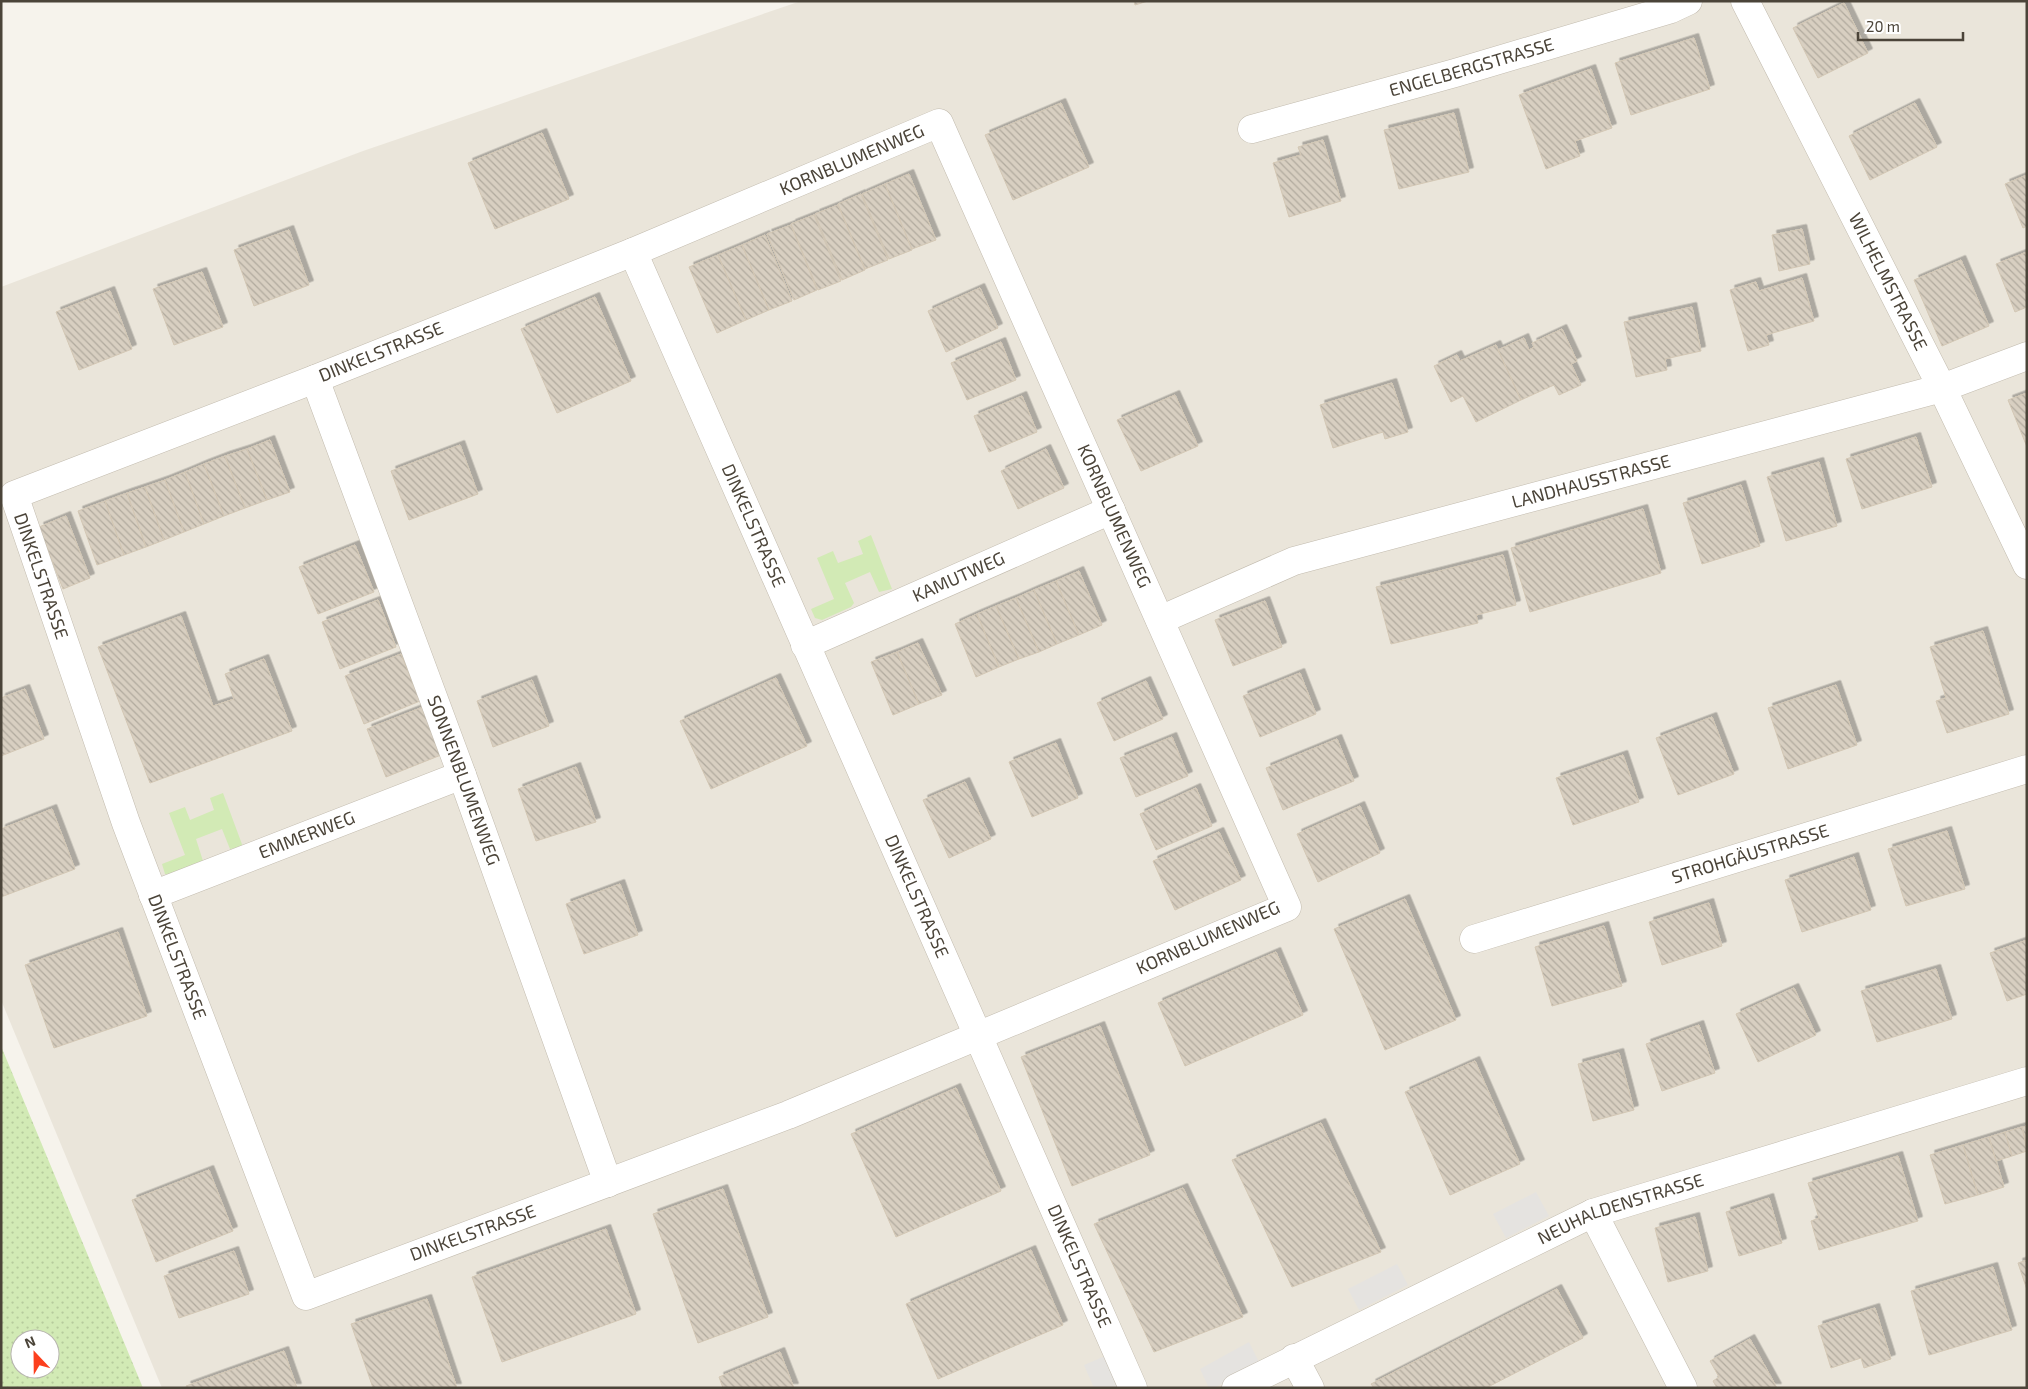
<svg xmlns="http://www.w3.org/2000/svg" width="2028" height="1389" viewBox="0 0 2028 1389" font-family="'Exo 2',sans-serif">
<defs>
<pattern id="garden-dots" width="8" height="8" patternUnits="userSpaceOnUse" patternTransform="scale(1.25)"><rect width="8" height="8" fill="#d2eab5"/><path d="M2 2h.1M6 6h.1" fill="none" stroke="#b6ca9c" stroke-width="1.8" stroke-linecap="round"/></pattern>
<pattern id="building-back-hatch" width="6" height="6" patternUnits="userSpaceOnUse" patternTransform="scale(1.25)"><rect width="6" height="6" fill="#d8cfc1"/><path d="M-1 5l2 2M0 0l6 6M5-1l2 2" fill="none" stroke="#b1aa9e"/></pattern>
<filter id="shadow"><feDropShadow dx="4.5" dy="-4.5" stdDeviation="0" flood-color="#0004"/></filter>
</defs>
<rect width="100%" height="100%" fill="#f6f3ec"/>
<!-- residential -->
<path fill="#eae5da" d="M801,1H2027V1388H162L1,1000V287L363,151Z"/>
<!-- green -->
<path fill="#d2eab5" d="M871,535L892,589L879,592L870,572L845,583L854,603L851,607L822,620L815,618L811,609L834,599L817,558L833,551L838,563L863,554L858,541Z
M223,793L243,847L230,849L222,829L196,839L203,861L173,875L165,874L162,864L185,855L169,813L185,807L190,820L214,810L210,798Z"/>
<!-- garden -->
<path fill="url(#garden-dots)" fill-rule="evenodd" d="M1,1046L143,1388H1ZM20,1339H50V1369H20Z"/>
<!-- parking -->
<path fill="#e5e3e0" d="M1536,1192L1549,1216L1506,1238L1493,1214Z
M1397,1264L1408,1285L1359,1310L1348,1289Z
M1249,1342L1260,1364L1214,1388H1209L1200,1369Z
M1110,1354L1124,1388H1094L1084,1365Z"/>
<!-- building -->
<path fill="url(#building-back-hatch)" stroke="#d3c7b4" filter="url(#shadow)" d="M1134,1H1148L1135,5Z
M1844,3L1868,53L1818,78L1793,28Z
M1694,38L1710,89L1631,115L1615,63Z
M1591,69L1612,128L1575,141L1580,156L1546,169L1519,95Z
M1061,103L1089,167L1013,200L985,135Z
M1915,103L1937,147L1870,180L1849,136Z
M1454,113L1469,172L1399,189L1384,130Z
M542,133L569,199L495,229L468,163Z
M1323,140L1341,201L1289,217L1273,163L1301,155L1298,147Z
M909,174L936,240L912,249L885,184Z
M2027,175V226L2023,228L2005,184Z
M885,184L912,250L889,259L862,194Z
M861,194L888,260L865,269L838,204Z
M838,205L865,270L842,280L815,214Z
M814,215L841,281L818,290L791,224Z
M791,225L817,290L794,300L767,234Z
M1802,229L1810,264L1779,271L1772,235Z
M289,230L309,285L254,306L234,250Z
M765,235L792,301L769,310L742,245Z
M742,245L769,310L746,320L718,255Z
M2027,252V307L2015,312L1996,264Z
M718,255L746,320L717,333L689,267Z
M1961,260L1989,326L1942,346L1914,280Z
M202,272L223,327L174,345L153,289Z
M1802,278L1814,321L1766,335L1769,345L1748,351L1730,290L1756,282L1759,291Z
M980,288L998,328L946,352L928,311Z
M110,291L132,349L79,370L56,312Z
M595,297L631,381L557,413L521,329Z
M1692,307L1701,351L1665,359L1667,370L1636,377L1624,322Z
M1562,329L1577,361L1571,364L1581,385L1559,395L1554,385L1521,400L1498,350L1524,338L1529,350L1534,347L1532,343Z
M1001,342L1016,380L967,400L951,363Z
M1496,345L1521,400L1476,422L1463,396L1451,402L1434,366L1457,355L1460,361Z
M1392,383L1408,432L1385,439L1383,432L1333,448L1320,405Z
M2027,393V447L2008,400Z
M1175,395L1198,446L1141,471L1117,420Z
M1022,396L1037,432L989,452L974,416Z
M1916,437L1932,487L1862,509L1846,459Z
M270,440L290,492L267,500L247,449Z
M460,445L478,494L409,520L391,471Z
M247,449L267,500L245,508L225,456Z
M1046,449L1064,488L1018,509L1001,471Z
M225,456L245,508L224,516L204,464Z
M1819,462L1837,526L1786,541L1767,477Z
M204,464L224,516L204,524L185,472Z
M185,472L204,524L184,532L165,480Z
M165,480L184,532L164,540L145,487Z
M1741,485L1760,546L1702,564L1683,503Z
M145,487L164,540L146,547L127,493Z
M127,493L146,547L124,555L105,501Z
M105,501L124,555L97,565L78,511Z
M1643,509L1661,573L1530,612L1511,548Z
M66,516L90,578L63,589L39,527Z
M355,545L374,592L318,614L299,567Z
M1503,555L1516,605L1476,615L1478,623L1391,644L1376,587Z
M1079,571L1102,625L1079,635L1056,581Z
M1056,581L1079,635L1057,644L1034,590Z
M1034,590L1057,644L1039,652L1016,598Z
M1016,598L1039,652L1019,659L996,606Z
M378,600L396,647L340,669L322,622Z
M1265,601L1282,647L1233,666L1215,620Z
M996,606L1019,659L999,667L977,614Z
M977,614L999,667L976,677L955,624Z
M181,616L213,706L234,699L225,674L264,659L292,731L150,783L98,647Z
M1983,631L2009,714L1947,733L1936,701L1946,698L1930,647Z
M918,643L942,695L919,704L897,652Z
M897,652L919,704L893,715L871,662Z
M401,654L420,701L364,724L345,676Z
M1300,673L1316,714L1260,737L1243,696Z
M776,678L807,746L711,789L680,721Z
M532,680L549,726L493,747L477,701Z
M1146,681L1163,719L1114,741L1097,703Z
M1836,685L1857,745L1788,769L1768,708Z
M25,689L44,739L1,756V698Z
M423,707L441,755L386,777L367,729Z
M1712,717L1734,774L1678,795L1656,738Z
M1172,737L1188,776L1136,797L1120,758Z
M1337,739L1354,781L1283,810L1266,768Z
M1056,743L1078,798L1032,817L1009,762Z
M1623,755L1639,802L1573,825L1556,778Z
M576,767L596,822L536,841L518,789Z
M965,782L991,839L949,858L923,800Z
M1196,788L1212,826L1156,850L1140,814Z
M1360,806L1380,853L1318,882L1297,834Z
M52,809L75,869L1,897V829Z
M1947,831L1965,889L1906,906L1888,849Z
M1219,832L1241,880L1175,910L1153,861Z
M1854,857L1871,910L1802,932L1785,880Z
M620,884L638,935L584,954L566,904Z
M1405,899L1456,1020L1385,1050L1334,929Z
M1709,903L1722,946L1662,965L1649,922Z
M1604,926L1622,986L1552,1006L1535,947Z
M118,932L147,1016L54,1048L25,965Z
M2027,940V994L2007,1001L1990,953Z
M1276,952L1303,1015L1185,1066L1158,1003Z
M1936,969L1952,1019L1877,1042L1861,991Z
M1794,988L1816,1035L1758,1062L1736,1014Z
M1699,1025L1715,1073L1662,1091L1646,1044Z
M1100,1026L1150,1155L1072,1186L1021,1057Z
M1619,1053L1634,1110L1593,1121L1578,1064Z
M1475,1061L1520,1164L1450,1195L1405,1092Z
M956,1088L1001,1191L896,1237L851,1134Z
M1321,1123L1381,1252L1292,1287L1232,1160Z
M2027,1126V1146L2022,1127Z
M2022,1127L2027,1151L2012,1156L2005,1132Z
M2005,1132L2012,1156L1996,1161L1989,1137Z
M1989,1137L2004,1187L1978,1195L1963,1145Z
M1963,1145L1978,1195L1945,1204L1930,1155Z
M1898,1156L1918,1221L1819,1250L1811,1221L1819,1218L1808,1183Z
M209,1170L233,1231L156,1262L132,1200Z
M1183,1188L1243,1317L1154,1352L1094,1224Z
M723,1189L768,1317L698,1343L653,1214Z
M1769,1198L1782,1243L1739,1256L1726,1212Z
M1695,1217L1708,1271L1668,1282L1655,1228Z
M606,1229L636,1314L502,1362L472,1277Z
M1031,1250L1063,1325L938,1379L906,1304Z
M234,1251L249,1294L179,1318L164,1276Z
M2027,1260V1290L2018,1263Z
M1993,1267L2012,1330L1929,1355L1911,1291Z
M1557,1289L1583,1338L1486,1388H1374L1371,1384Z
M427,1299L457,1388H373L351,1324Z
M1875,1308L1891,1359L1864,1368L1861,1358L1831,1368L1818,1326Z
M1750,1339L1777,1388H1717L1713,1381L1719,1377L1710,1361Z
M284,1351L297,1388H187L186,1386Z
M780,1352L794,1388H723L719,1377Z"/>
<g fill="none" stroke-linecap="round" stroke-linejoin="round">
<defs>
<g id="minor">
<path id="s1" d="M1745,1L1942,388L2027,565"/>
<path d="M939,123L1287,907L788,1115L306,1296L126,823L14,495L315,379L633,252Z"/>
<path id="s2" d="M1252,129L1455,73L1671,9L1688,1"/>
<path id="s3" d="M633,252L1133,1388"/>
<path id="s4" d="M315,379L462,775L608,1183"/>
<path id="s5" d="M1160,620L1294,561L1942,388L2027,356"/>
<path id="s6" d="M805,645L1111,510"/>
<path id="s7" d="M153,895L462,775"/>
<path id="s8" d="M1474,939L2027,769"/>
<path d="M1593,1213L1683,1388"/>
<path d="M1294,1358L1310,1388"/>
<path id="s9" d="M1236,1388L1593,1213L2027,1081"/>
</g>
</defs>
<!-- minor casing -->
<use href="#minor" stroke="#c2bbae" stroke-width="29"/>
<!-- minor -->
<use href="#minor" stroke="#fff" stroke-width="28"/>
</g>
<g text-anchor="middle" stroke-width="4" stroke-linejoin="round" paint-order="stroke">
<!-- street labels -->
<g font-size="18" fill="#4b4439" stroke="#fff">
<text dy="6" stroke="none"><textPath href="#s2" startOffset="228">ENGELBERGSTRASSE</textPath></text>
<text transform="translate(852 160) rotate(-23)" y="6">KORNBLUMENWEG</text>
<text dy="6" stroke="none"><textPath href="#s1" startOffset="315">WILHELMSTRASSE</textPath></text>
<text transform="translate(381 352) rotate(-22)" y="6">DINKELSTRASSE</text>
<text dy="6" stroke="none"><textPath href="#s5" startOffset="454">LANDHAUSSTRASSE</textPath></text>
<text transform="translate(1114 516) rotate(66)" y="6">KORNBLUMENWEG</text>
<text dy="6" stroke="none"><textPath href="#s3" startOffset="299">DINKELSTRASSE</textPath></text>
<text transform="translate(41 576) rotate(71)" y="6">DINKELSTRASSE</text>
<text dy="6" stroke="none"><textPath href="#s6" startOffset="168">KAMUTWEG</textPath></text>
<text dy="6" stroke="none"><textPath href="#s4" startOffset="428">SONNENBLUMENWEG</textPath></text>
<text dy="6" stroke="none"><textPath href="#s7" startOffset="165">EMMERWEG</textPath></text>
<text dy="6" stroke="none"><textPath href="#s8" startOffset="289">STROHGÄUSTRASSE</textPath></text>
<text dy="6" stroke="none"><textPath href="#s3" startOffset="704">DINKELSTRASSE</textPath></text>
<text transform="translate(1208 938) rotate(-24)" y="6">KORNBLUMENWEG</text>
<text transform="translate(177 957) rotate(69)" y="6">DINKELSTRASSE</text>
<text dy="6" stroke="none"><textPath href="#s9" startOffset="425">NEUHALDENSTRASSE</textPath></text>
<text transform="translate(473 1233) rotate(-20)" y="6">DINKELSTRASSE</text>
<text dy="6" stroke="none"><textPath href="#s3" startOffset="1108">DINKELSTRASSE</textPath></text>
</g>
</g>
<!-- border -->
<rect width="2028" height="1389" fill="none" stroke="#4b4439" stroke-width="5"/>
<!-- north arrow -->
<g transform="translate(35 1354) rotate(338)"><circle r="24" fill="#ffffff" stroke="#b7b4b0"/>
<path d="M0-4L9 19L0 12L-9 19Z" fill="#fc3f1d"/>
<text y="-8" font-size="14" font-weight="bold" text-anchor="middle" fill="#4b4439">N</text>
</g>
<!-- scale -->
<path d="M1858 32v8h105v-8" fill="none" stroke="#4b4439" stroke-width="2.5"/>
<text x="1866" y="32" font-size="15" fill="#4b4439" stroke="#ffffff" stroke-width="4" paint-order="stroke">20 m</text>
</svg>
